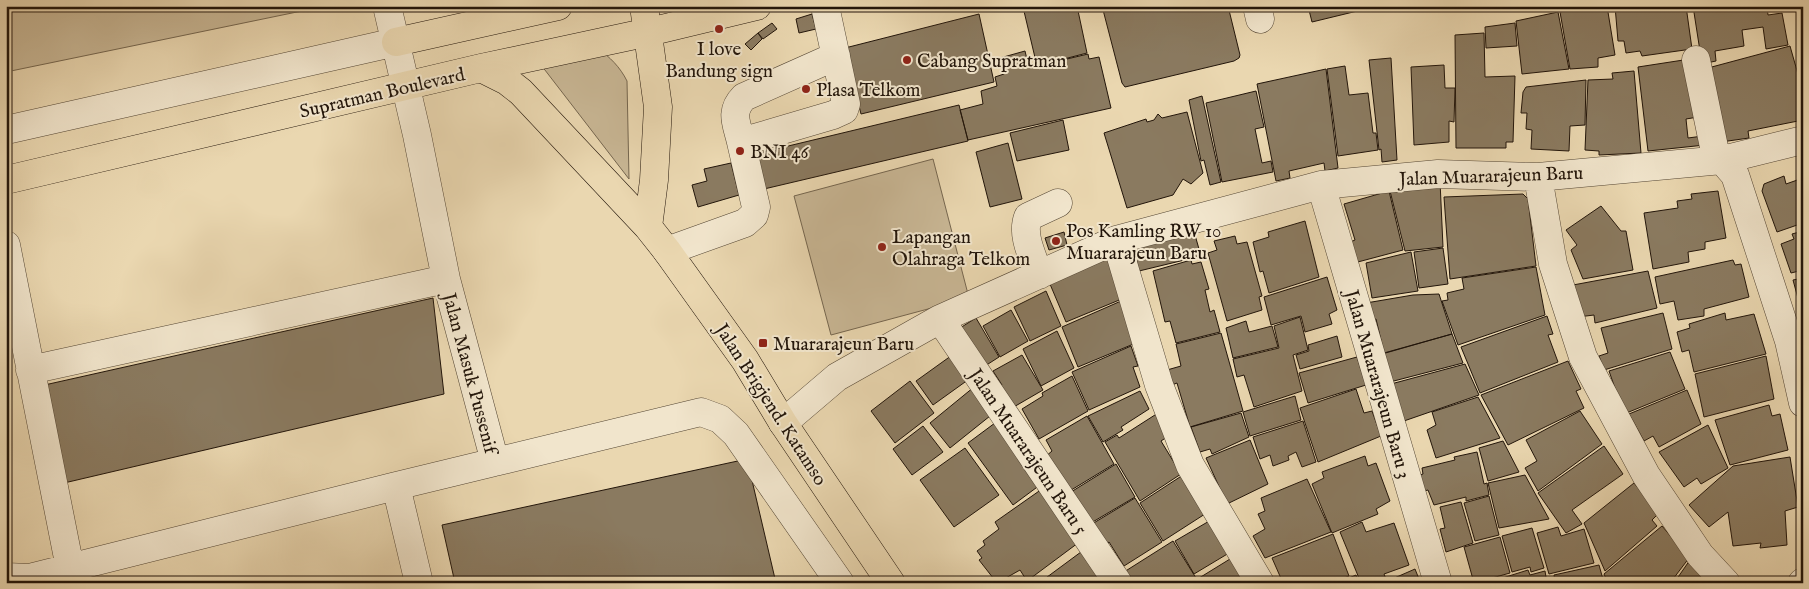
<svg xmlns="http://www.w3.org/2000/svg" width="1809" height="589" viewBox="0 0 1809 589" font-family="'IM FELL English',serif">
<rect width="100%" height="100%" fill="#ead7b0"/>
<filter id="stains"><feTurbulence type="fractalNoise" baseFrequency=".004" numOctaves="4"/><feColorMatrix values="0 0 0 0 .2 0 0 0 0 .09 0 0 0 0 .02 0 0 0 .5 -.17"/></filter>
<radialGradient id="worn" r=".72"><stop offset=".6" stop-color="#630" stop-opacity="0"/><stop offset="1" stop-color="#630" stop-opacity=".3"/></radialGradient>
<!-- green -->
<path fill="#c8b694" stroke="#75664f" d="M6,6H326L6,72Z
M597,48C610,57 620,67 627,81L629,179L538,61Z
M933,159L969,298L831,335L794,196Z"/>
<!-- building -->
<path fill="#8a7a60" stroke="#22150a" d="M1025,6H1077L1087,53L1037,66L1023,7Z
M1102,6H1228L1240,55L1239,58L1234,61L1125,87L1122,83Z
M1308,6H1378L1312,22Z
M1590,6H1607L1615,55L1598,58V67L1570,69L1560,12Z
M1615,6H1686L1692,49L1642,56L1640,51L1626,53L1624,41H1618Z
M1693,6H1767L1768,15L1782,13L1788,45L1766,49L1763,27L1742,30L1744,46L1715,51L1716,61L1702,64Z
M1797,6H1803V29Z
M1558,12L1569,69L1522,74L1516,21Z
M812,14L816,29L799,33L796,19Z
M979,14L994,82L861,114L845,48Z
M772,23L777,29L763,39L758,33Z
M1515,23L1517,46L1486,48L1485,27Z
M758,33L762,39L751,50L745,44Z
M1484,33L1485,77L1515,76L1513,142H1506V148H1456L1455,35Z
M1790,46L1803,92V120L1748,131L1749,138L1721,142L1708,68Z
M1025,51L1029,68L1088,54L1089,59L1099,57L1111,108L968,140L960,110L983,104L981,91L997,86L995,77L1004,74L1000,58Z
M1391,58L1397,160L1382,162L1381,149L1379,150L1369,60Z
M1690,59L1698,117L1686,119L1688,138L1703,136L1705,145L1648,151L1638,67Z
M1444,65L1445,88H1455L1454,122L1449,121V142L1414,145L1411,67Z
M1345,66L1349,95L1368,93L1373,133H1376L1378,150L1338,156L1327,69Z
M1326,69L1338,168L1325,171L1324,163L1289,171L1290,178L1276,181L1257,84Z
M1634,71L1641,153L1599,155V151L1585,150L1588,80L1613,79L1612,73Z
M1586,80L1585,125L1570,126L1569,151L1531,149L1532,130L1526,129L1527,113H1521L1523,92L1526,87Z
M1256,91L1264,127L1255,129L1262,163L1271,161L1273,172L1222,182L1206,103Z
M1202,96L1221,182L1210,185L1204,160L1201,161L1189,100Z
M959,105L968,141L764,189L755,154Z
M1187,112L1203,173L1191,184L1183,179L1173,195L1127,208L1104,133L1146,119L1147,122L1154,120L1158,114L1162,118Z
M1063,120L1069,150L1017,161L1010,133Z
M1008,143L1022,199L990,207L976,152Z
M731,163L739,195L698,207L692,185L707,181L704,169Z
M1784,176L1786,184L1803,178V223L1777,232L1762,191L1764,184Z
M1440,181L1443,247L1405,251L1389,187Z
M1389,191L1403,250L1354,263L1348,243L1355,240L1344,204Z
M1718,191L1726,238L1705,242V249L1688,252L1689,262L1653,269L1644,213L1678,208L1677,201L1692,199L1691,194Z
M1523,194L1528,199L1536,266L1450,279L1444,197Z
M1601,206L1621,231H1626L1633,270L1583,279L1571,250L1577,245L1566,230Z
M1305,221L1319,277L1269,293L1263,271L1260,272L1253,242L1269,237L1268,232Z
M1193,228L1201,256L1139,271L1132,243Z
M1803,231V270L1791,273L1781,244L1794,239L1792,234Z
M1064,232L1067,245L1049,250L1045,238Z
M1235,236L1237,244L1247,242L1262,296L1259,297L1262,310L1227,321L1208,253L1217,250L1214,241Z
M1443,248L1448,284L1419,288L1414,252Z
M1411,252L1418,291L1372,298L1366,263Z
M1114,253L1129,296L1066,322L1047,277Z
M1191,260L1192,264L1201,262L1209,289L1205,290L1210,312L1214,310L1220,332L1176,343L1170,321L1165,322L1153,271Z
M1733,260L1735,265L1741,264L1749,297L1704,309V316L1678,320L1674,301L1660,304L1655,277Z
M1536,267L1545,315L1458,345L1442,301L1448,300L1447,293L1464,289L1462,278Z
M1648,271L1657,308L1595,323L1594,315L1578,317L1573,285Z
M1327,277L1337,310L1329,314L1332,324L1305,332L1301,316L1271,325L1264,297Z
M1803,278V317L1793,280Z
M1046,291L1061,326L1030,341L1014,307Z
M1439,294L1452,334L1384,353L1376,319L1370,321L1366,303L1413,295Z
M433,298L444,394L64,483L40,386Z
M1121,301L1136,343L1078,367L1062,327Z
M1011,310L1028,341L1000,357L983,326Z
M1663,313L1672,349L1604,370L1599,356L1608,353L1601,328Z
M1725,313L1726,320L1754,314L1766,354L1694,372L1689,350L1682,352L1677,332L1690,328L1689,324Z
M1547,316L1553,334L1548,335L1558,362L1480,393L1461,347Z
M1300,317L1308,350L1293,355L1302,391L1254,407L1244,375L1237,377L1233,359L1279,348L1274,326Z
M976,318L999,357L985,366L960,328Z
M1246,321L1249,332L1272,326L1278,347L1233,358L1226,328Z
M1057,331L1074,368L1041,386L1023,349Z
M1221,333L1243,411L1190,427L1177,383L1172,385L1167,370L1181,366L1176,344Z
M1452,334L1463,363L1390,382L1382,354Z
M1337,336L1342,357L1300,369L1296,355L1309,351L1308,345Z
M1131,346L1138,366L1133,367L1140,387L1089,410L1072,372Z
M1670,352L1685,389L1624,414L1609,371Z
M955,353L972,377L933,405L916,381Z
M1022,355L1043,390L1012,408L999,388L1002,385L993,371Z
M1766,356L1774,399L1704,417L1695,374Z
M1357,357L1366,385L1308,403L1299,373Z
M1568,361L1581,389L1576,391L1584,408L1508,445L1481,395Z
M1465,364L1479,395L1401,422L1391,384Z
M1072,376L1088,411L1039,439L1022,409L1043,396L1042,393Z
M910,381L934,413L895,443L871,411Z
M974,387L995,412L950,448L930,423Z
M1356,389L1364,413L1372,411L1381,436L1318,462L1300,408Z
M1687,390L1701,424L1659,447L1653,436L1644,441L1629,414Z
M1140,391L1149,409L1121,427L1123,430L1103,442L1088,416Z
M1295,396L1301,420L1250,436L1243,412Z
M1478,397L1500,438L1436,458L1427,430L1436,425L1432,412Z
M1769,405L1772,416L1780,414L1788,450L1730,465L1715,420Z
M1580,411L1602,444L1538,491L1525,468L1537,461L1526,440Z
M1158,413L1170,435L1161,441L1181,474L1140,501L1105,442L1117,435L1119,438Z
M1241,413L1249,437L1212,454L1210,449L1200,452L1191,427Z
M1087,416L1114,464L1068,492L1045,457L1052,451L1046,440Z
M999,420L1044,482L1013,505L968,443Z
M1303,421L1316,462L1302,467L1296,452L1288,456L1289,460L1273,466L1270,455L1260,459L1253,437Z
M1708,425L1728,468L1701,484L1697,478L1684,487L1659,452Z
M923,426L943,452L912,475L893,449Z
M1250,440L1268,484L1227,504L1206,458Z
M1503,441L1519,472L1488,481L1479,448Z
M1604,446L1623,474L1572,510L1582,524L1566,533L1538,493Z
M965,448L999,495L954,527L920,480Z
M1477,452L1484,484L1487,483L1489,495L1466,501V497L1434,505L1428,490L1420,492L1416,476L1423,474L1422,468L1455,460L1454,457Z
M1365,456L1368,466L1376,463L1390,501L1376,509L1378,514L1332,533L1312,484L1324,478L1322,472Z
M1790,457L1798,507L1785,511L1787,545L1760,548L1761,543L1733,546L1728,512L1709,527L1689,505L1733,466Z
M747,459L776,583H455L442,525Z
M1116,464L1135,497L1091,523L1071,492Z
M1183,475L1205,514L1163,541L1140,503Z
M1525,475L1549,519L1499,528L1488,483Z
M1307,479L1331,532L1265,558L1253,536L1265,529L1258,514L1265,511L1261,498Z
M1634,483L1659,513L1652,520L1657,526L1605,571L1584,523Z
M1042,489L1078,543L1027,581L1020,570L997,583L979,560L982,558L977,551L985,545L983,541L999,529L995,522Z
M1489,496L1499,535L1475,541L1464,503Z
M1135,498L1162,542L1124,566L1109,542L1105,545L1092,524Z
M1461,502L1473,543L1446,552L1440,529L1445,528L1440,507Z
M1211,520L1234,550L1194,574L1175,541Z
M1362,522L1366,532L1394,523L1409,565L1384,574L1386,579L1378,583H1361L1340,532Z
M1662,526L1689,558L1670,583H1608L1604,574Z
M1558,527L1561,536L1584,529L1594,563L1549,574L1537,533Z
M1532,528L1544,568L1531,572L1530,567L1512,572L1502,536Z
M1333,534L1349,576L1332,583H1283L1272,558Z
M1500,537L1510,573L1474,583L1464,547Z
M1173,541L1196,578L1188,583H1131L1124,572Z
M1085,549L1108,583H1039Z
M1692,557L1723,583H1674Z
M1230,559L1252,583H1191Z
M1599,565L1604,583H1555L1554,575Z
M1415,569L1419,579L1426,577L1429,583H1383Z
M1528,570L1530,575L1545,571L1547,583H1494L1493,581Z
M1356,575L1359,583H1337Z"/>
<g fill="none" stroke-linecap="round" stroke-linejoin="round">
<defs>
<path id="minor" d="M387,6L417,135L446,279L495,462L396,486L419,583
M1257,6L1260,19
M1696,60L1715,152L1735,175L1789,341L1803,403
M6,130L396,42
M741,142C737,124 729,112 744,97L836,56
M1538,177L1553,264L1583,357L1646,475L1700,555L1726,583
M1321,185L1438,583
M1116,240L1159,385L1190,465L1260,583
M6,245L70,568
M667,251L745,223L754,215L756,207L741,142L833,115L844,110L846,104L825,6
M1039,275C1033,257 1021,235 1028,217L1058,203
M940,319L1118,583
M30,370L446,279
M783,423L837,377L940,319L1116,240L1321,185L1438,174L1538,177L1722,160L1803,140
M495,462L701,412L720,419L736,434L840,583
M6,577L29,578L30,583
M29,578L396,486
M1802,583L1803,582"/>
<path id="major" d="M644,6L658,107L654,180L648,227
M396,42L558,6
M481,68L507,81L521,92L648,227L667,251L745,360L783,423L891,583
M6,180L481,68L649,32L757,6"/>
</defs>
<!-- minor casing -->
<use href="#minor" stroke="#544634" stroke-width="29"/>
<!-- major casing -->
<use href="#major" stroke="#22150a" stroke-width="29"/>
<!-- minor -->
<use href="#minor" stroke="#f1e5cc" stroke-width="28"/>
<!-- major -->
<use href="#major" stroke="#ead7b0" stroke-width="28"/>
</g>
<!-- markers -->
<g fill="#8f2418" stroke="#f1e5cc" stroke-width="2">
<circle cx="719" cy="29" r="5"/>
<circle cx="907" cy="60" r="5"/>
<circle cx="806" cy="89" r="5"/>
<circle cx="740" cy="151" r="5"/>
<circle cx="1056" cy="241" r="5"/>
<circle cx="882" cy="247" r="5"/>
<rect x="758" y="338" width="10" height="10" rx="2.5"/>
</g>
<g text-anchor="middle" stroke-width="4" stroke-linejoin="round" paint-order="stroke">
<!-- poi labels -->
<g font-size="19" fill="#22150a" stroke="#f1e5cc" text-anchor="start">
<text x="719" y="55" text-anchor="middle">I love<tspan x="719" dy="22">Bandung sign</tspan></text>
<text x="917" y="67">Cabang Supratman</text>
<text x="816" y="96">Plasa Telkom</text>
<text x="750" y="158">BNI 46</text>
<text x="1066" y="237">Pos Kamling RW 10<tspan x="1066" dy="22">Muararajeun Baru</tspan></text>
<text x="892" y="243">Lapangan<tspan x="892" dy="22">Olahraga Telkom</tspan></text>
<text x="773" y="350">Muararajeun Baru</text>
</g>
<!-- street labels -->
<g font-size="19" fill="#22150a" stroke="#f1e5cc">
<text transform="translate(382 92) rotate(-13)" y="7">Supratman Boulevard</text>
<text transform="translate(1491 175) rotate(-2)" y="7">Jalan Muararajeun Baru</text>
<text transform="translate(471 373) rotate(75)" y="7">Jalan Masuk Pussenif</text>
<text transform="translate(1379 384) rotate(74)" y="7">Jalan Muararajeun Baru 3</text>
<text transform="translate(772 404) rotate(57)" y="7">Jalan Brigjend. Katamso</text>
<text transform="translate(1029 451) rotate(56)" y="7">Jalan Muararajeun Baru 5</text>
</g>
</g>
<!-- margin -->
<rect width="1809" height="589" fill="none" stroke="#ead7b0" stroke-width="25"/>
<rect x="8" y="8" width="1794" height="574" fill="none" stroke="#22150a" stroke-width="2.5"/>
<rect x="12" y="12" width="1784" height="564" fill="none" stroke="#22150a"/>
<rect width="100%" height="100%" filter="url(#stains)"/>
<rect width="100%" height="100%" fill="url(#worn)"/>
</svg>
